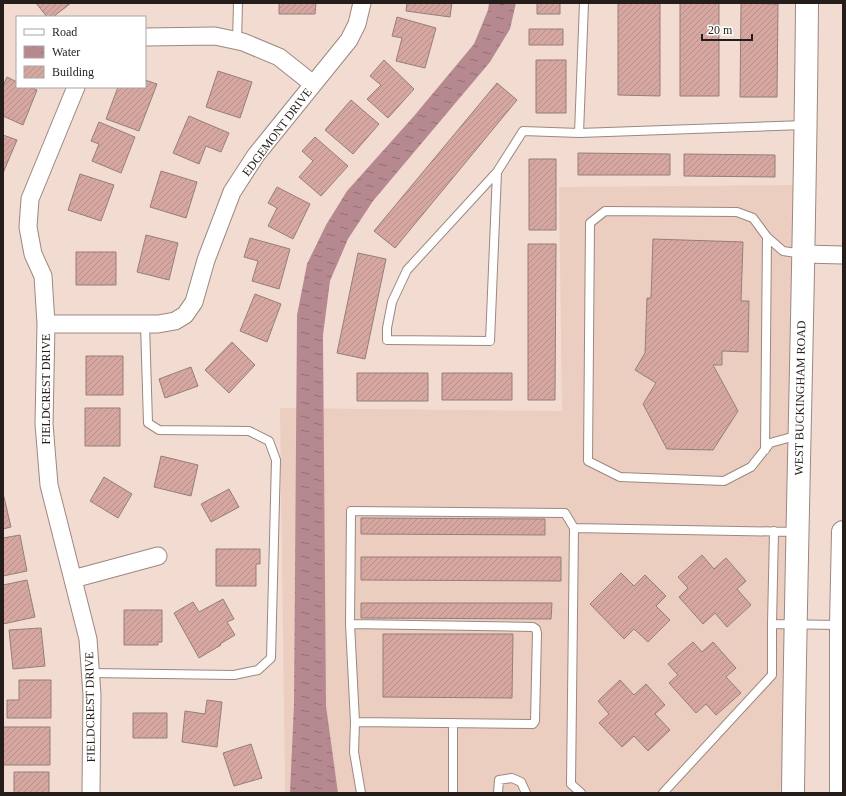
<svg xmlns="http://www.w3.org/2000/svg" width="846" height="796" viewBox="0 0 846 796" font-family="'Times New Roman',serif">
<defs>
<pattern id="water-ripples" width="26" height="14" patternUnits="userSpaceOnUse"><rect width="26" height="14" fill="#b6888f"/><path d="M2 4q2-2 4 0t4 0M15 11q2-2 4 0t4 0" fill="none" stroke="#946f74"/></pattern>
<pattern id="building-hatch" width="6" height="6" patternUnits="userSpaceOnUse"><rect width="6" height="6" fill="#d6a7a0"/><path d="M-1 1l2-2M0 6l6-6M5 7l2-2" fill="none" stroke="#b88f89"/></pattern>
</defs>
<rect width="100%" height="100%" fill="#f2dcd2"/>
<!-- built -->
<path fill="#ebcec0" d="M793,185L786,731L780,793H285L280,408L562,411L559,187Z"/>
<!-- water -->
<path fill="url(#water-ripples)" d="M489,3H516L510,29L490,62L373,201L348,239L330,281L323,335L326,706L338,793H290L294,704L297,315L307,264L326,225L347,191L414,116L474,44L488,10Z"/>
<!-- building -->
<path fill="url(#building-hatch)" stroke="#957e7b" d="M36,3H71L53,17H47Z
M279,3H316L315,14H279Z
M407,3H452L450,17L406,11Z
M537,3H560V14H537Z
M618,3H660V96L618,95Z
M680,3H719V96H680Z
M741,3L778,4L777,97H740Z
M397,17L436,28L425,68L396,61L402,38L392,36Z
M529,29H563V45H529Z
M384,60L414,89L388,118L367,99L381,85L370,76Z
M536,60H566V113H536Z
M218,71L252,82L240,118L206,107Z
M7,77L17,82V87H29L37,90L23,125L3,116V86Z
M145,80L157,84L139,131L106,119L118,87H145Z
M497,83L517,100L395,248L374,231Z
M351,100L379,124L353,154L325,130Z
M189,116L229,133L221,152L206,146L199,164L173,153Z
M99,122L135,137L121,173L92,161L99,144L91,141Z
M3,135L17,140L3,173Z
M315,137L348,166L321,196L299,177L313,161L302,151Z
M578,153L670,154V175H578Z
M684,154L775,155V177L684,176Z
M529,159H556V230H529Z
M161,171L197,182L186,218L150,207Z
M80,174L114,185L101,221L68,210Z
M277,187L310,204L293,239L268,226L277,208L268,203Z
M146,235L178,243L169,280L137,272Z
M250,238L290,249L279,289L252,281L258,261L244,257Z
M653,239L743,242L741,301H749L748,352L722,351V365H713L738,411L713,450L667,449L643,404L656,383L635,370L645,353L647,298H651Z
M528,244H556L555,400H528Z
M76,252H116V285H76Z
M358,253L386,259L365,359L337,353Z
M255,294L281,304L267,342L240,331Z
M232,342L255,365L229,393L205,370Z
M86,356H123V395H86Z
M191,367L198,386L165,398L159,379Z
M357,373H428V401H357Z
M442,373H512V400H442Z
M85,408H120V446H85Z
M161,456L198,465L191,496L154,487Z
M104,477L132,494L118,518L90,501Z
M229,489L239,507L211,522L201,504Z
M3,493L11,527L3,529Z
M361,518L545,519V535L361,534Z
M20,535L27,571L3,576V538Z
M216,549H260V564H256V586H216Z
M702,555L714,569L726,558L746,581L737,589L751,605L727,627L715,613L703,624L679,597L688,588L678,577Z
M361,557H561V581L361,580Z
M621,573L634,586L645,575L666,596L656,606L670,620L648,642L634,629L624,639L590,604Z
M27,580L35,617L3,624V585Z
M223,599L234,619L227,622L235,635L220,644L221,645L199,658L174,613L193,602L199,612Z
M361,603H552L551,619L361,618Z
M124,610H162V642H158V645H124Z
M41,628L45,666L13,669L9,630Z
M383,634H513L512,698L383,697Z
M693,642L702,652L713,642L736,668L726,677L741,693L716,715L706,704L696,713L669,683L678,675L668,664Z
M19,680H51V718H7V700H19Z
M620,680L634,695L646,684L665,705L655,714L670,730L648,751L634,736L622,747L599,723L609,714L598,701Z
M207,700L222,702L217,747L182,742L185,711L205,714Z
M133,713H167V738H133Z
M3,727H50V765H3Z
M251,744L262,778L234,786L223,753Z
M14,772H49V793H14Z"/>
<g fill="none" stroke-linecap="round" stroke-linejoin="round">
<defs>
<path id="service" d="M237,41L238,3
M579,133L584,3
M497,172L490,341L387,340V328L392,302L407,270Z
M497,172L523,131L579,133L804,125
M799,435L770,443L751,467L724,481L620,477L588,461L590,223L605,211L737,212L753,218L767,237L783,251L803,254
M765,450L767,237
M574,528L571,784L581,793
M350,624L533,627L536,629L537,633L535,721L533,724L355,722L350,624L351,511L565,513L574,528L797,532
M772,624L840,625
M91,673L234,675L258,670L271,658L276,460L269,441L249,431L159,430L148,423L145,324
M355,722L354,752L361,793
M453,723V793
M498,793L499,780L512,778L521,782L526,793
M663,793L772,675V624L774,531"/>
<path id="minor" d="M145,37L215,36L243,42L279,57L313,84
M76,87L30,199L28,227L33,254L43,276L46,324L44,424L49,485L88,639L92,695L91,793
M804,254L843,255
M46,324H158L175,321L185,315L194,302L206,260L232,192L256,155L349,40L357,24L362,3
M73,579L158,556"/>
<path id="secondary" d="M793,793C796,530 805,266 807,3
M841,793V625L843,532"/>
</defs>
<!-- service casing -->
<use href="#service" stroke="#9c887f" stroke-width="10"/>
<!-- minor casing -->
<use href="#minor" stroke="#9c887f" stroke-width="19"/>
<!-- secondary casing -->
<use href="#secondary" stroke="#9c887f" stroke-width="24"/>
<!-- service -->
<use href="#service" stroke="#fff" stroke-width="8"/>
<!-- minor -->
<use href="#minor" stroke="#fff" stroke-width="17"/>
<!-- secondary -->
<use href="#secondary" stroke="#fff" stroke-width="22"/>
</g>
<g text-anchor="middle" stroke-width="3" stroke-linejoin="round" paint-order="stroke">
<!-- street labels -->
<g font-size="12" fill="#241d19" stroke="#fff">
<text transform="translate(277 132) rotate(-53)" y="4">EDGEMONT DRIVE</text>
<text transform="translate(46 389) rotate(-90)" y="4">FIELDCREST DRIVE</text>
<text transform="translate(800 398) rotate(-89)" y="4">WEST BUCKINGHAM ROAD</text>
<text transform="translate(90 707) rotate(-91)" y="4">FIELDCREST DRIVE</text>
</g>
</g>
<!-- border -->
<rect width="846" height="796" fill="none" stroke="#241d19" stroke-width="8"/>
<!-- legend -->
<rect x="16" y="16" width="130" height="72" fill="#ffffff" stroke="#a7a5a3"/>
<rect x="24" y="29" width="20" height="6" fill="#ffffff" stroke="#a7a5a3"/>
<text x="52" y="36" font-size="12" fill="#241d19">Road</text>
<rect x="24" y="46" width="20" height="12" fill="url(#water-ripples)" stroke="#a7a5a3"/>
<text x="52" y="56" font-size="12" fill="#241d19">Water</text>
<rect x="24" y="66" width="20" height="12" fill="url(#building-hatch)" stroke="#a7a5a3"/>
<text x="52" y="76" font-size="12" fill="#241d19">Building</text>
<!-- scale -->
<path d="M702 34v6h50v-6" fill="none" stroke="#241d19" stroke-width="2"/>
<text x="708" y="34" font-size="12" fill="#241d19" stroke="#ffffff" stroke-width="3" paint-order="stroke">20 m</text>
</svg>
